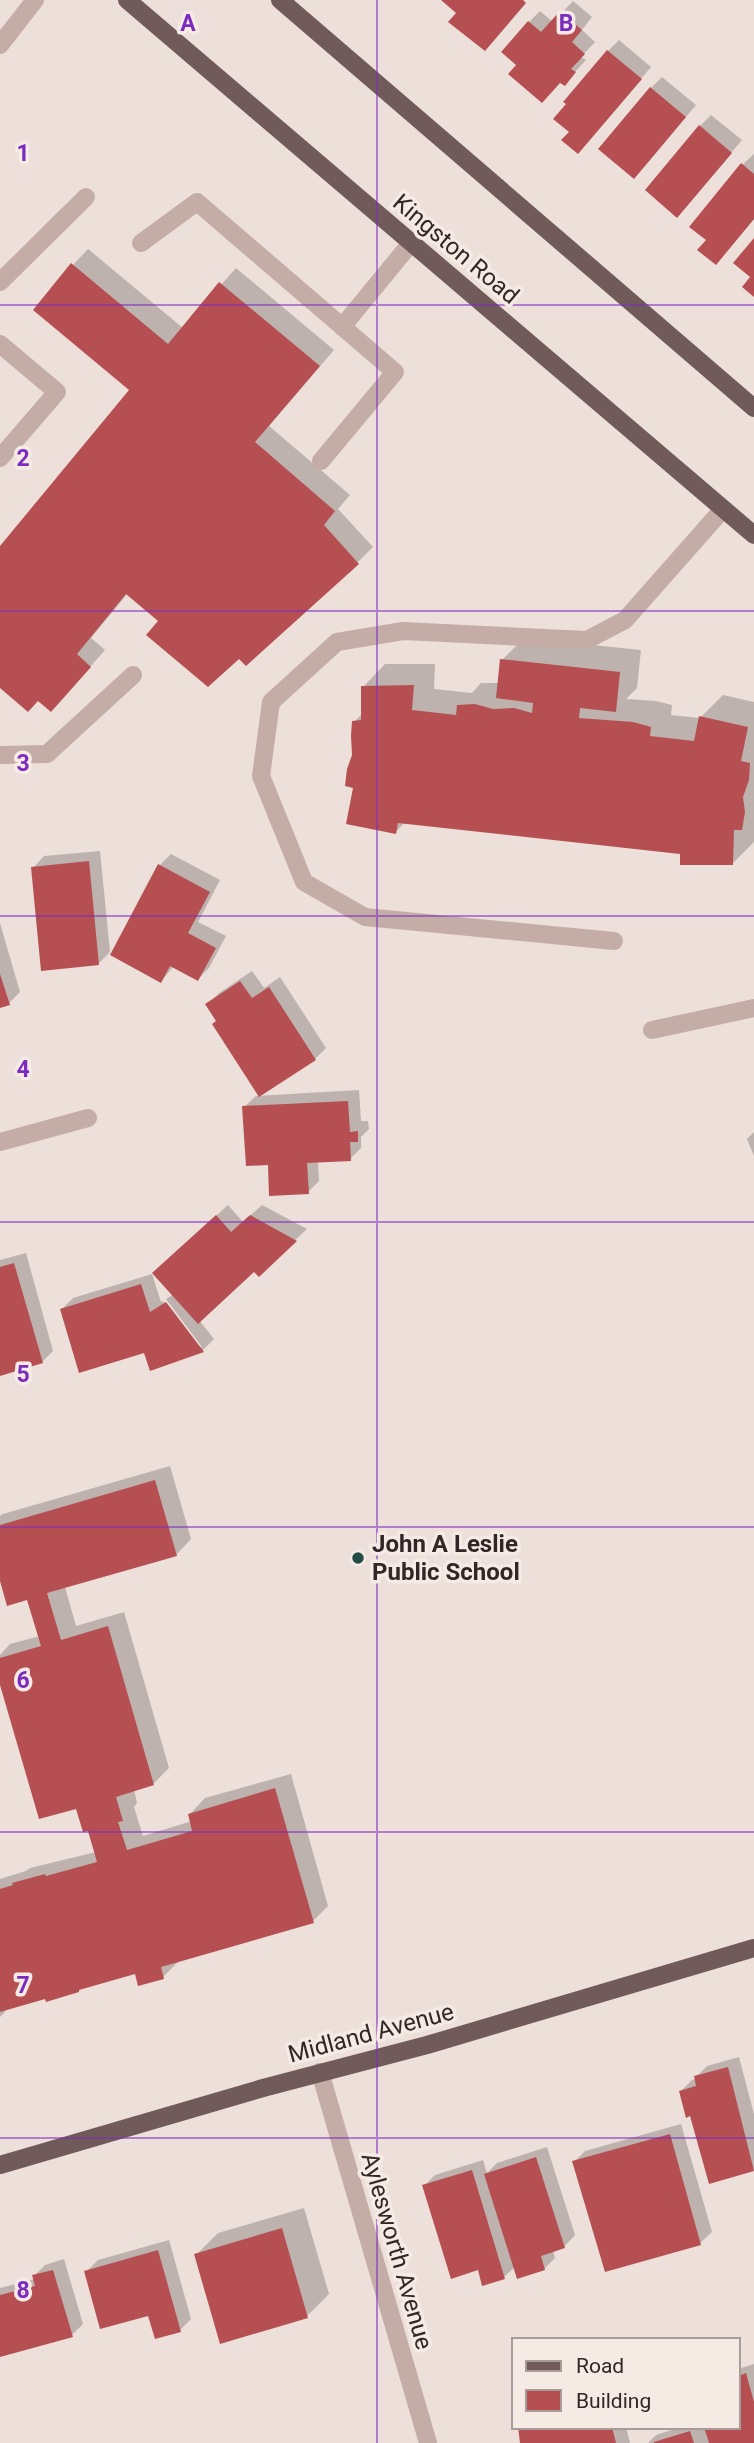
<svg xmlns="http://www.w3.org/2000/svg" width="754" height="2443" viewBox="0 0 754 2443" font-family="Roboto,sans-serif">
<rect width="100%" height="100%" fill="#eddfda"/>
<!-- shadow -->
<path fill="#0003" d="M573,1L592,17L582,30L595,42L581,57L586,60L564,84L519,65L529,22L540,11L553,22Z
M619,40L651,67L578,152L571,132L608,51Z
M662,77L696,105L645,166L651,88Z
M711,115L742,140L688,204L700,126Z
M754,154V219L716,263L742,165Z
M88,249L183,328L236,268L334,350L269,426L350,495L338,509L373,547L357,563L239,656L161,621L128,593L91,638L105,650L66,694L38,699L0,686V549L132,390L73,265Z
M524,638L641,650L637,688L626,699L656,701L672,705L671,715L700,718L723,695L754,702V842L732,864L682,853L405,822L396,832L355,786L354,722L363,713V687L385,664H435L434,689L472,693L481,683H499L502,660Z
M100,851L110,952L99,963L33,868L44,856Z
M171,854L220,880L198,922L226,936L209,968L198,979L174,966L161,981L160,865Z
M0,923L20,992L9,1003L0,1006Z
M252,971L264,988L280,977L326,1048L315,1059L208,1004L219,993Z
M359,1090L361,1121H368L369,1129L361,1137V1148L350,1159L318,1161L319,1181L308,1192L269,1163L244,1107L256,1096Z
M754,1132V1156L747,1139Z
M228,1205L243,1222L262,1205L307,1229L259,1274L254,1270L199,1320L214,1339L203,1350L145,1351L62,1309L73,1298L152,1274L161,1302L163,1301L198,1347H202L166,1299L174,1294L165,1262Z
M26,1253L53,1351L42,1362L0,1374V1260Z
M170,1466L191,1539L176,1555L65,1587L76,1626L124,1612L169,1768L153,1784L134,1790L137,1803L134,1807L143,1836L192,1821L190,1814L205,1798L291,1774L328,1906L313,1921L179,1961L163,1977L136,1972L82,1987L78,1991L47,1997L5,2009V2012L0,2017V1879L26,1871L30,1868L96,1852L89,1829L0,1679V1655L10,1644L40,1636L28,1598L0,1574V1516L3,1514Z
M739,2057L754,2114V2169L711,2182L691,2114L680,2092L692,2080L696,2079V2077L707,2066Z
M681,2124L712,2232L700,2243L574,2162L585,2151Z
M547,2147L575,2235L564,2247L553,2250L555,2258L544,2269L515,2267L504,2277L479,2268L424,2186L435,2175L483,2160L487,2173L497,2163Z
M304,2208L329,2294L307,2316L196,2255L218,2233Z
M169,2240L191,2319L180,2330L86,2272L98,2260Z
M64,2259L83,2324L72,2335L0,2355V2288L35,2279L34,2276L45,2265Z
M754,2364V2443H648L656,2435L681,2427H738V2369Z
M520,2427H626L630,2443H522Z"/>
<!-- building -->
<path fill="#b64f51" d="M441,0H523L526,3L485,51L448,22L456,13Z
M560,11L582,30L572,42L585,54L571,69L576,72L565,86L560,83L542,103L508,74L516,65L501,52L528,21L541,32Z
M607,50L642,79L578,154L561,140L569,132L553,119L566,104L563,102Z
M650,87L686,117L634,179L598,149Z
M699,125L732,153L677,218L645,190Z
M741,163L754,174V219L716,265L697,250L706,240L689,227Z
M754,238V297L742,287L750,277L733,263Z
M71,263L168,344L219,282L320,366L255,442L335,511L324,525L359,564L246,666L239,659L208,687L146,635L158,621L126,594L77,654L91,667L51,712L38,701L28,712L0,688V546L129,390L33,310Z
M500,659L620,672L616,712L580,708L579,718L633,722L651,727L650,736L694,741L699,716L748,727L741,761L750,763L749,780L743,797L745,812L742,830H734L733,865H680V854L398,823L396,834L346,824L353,788L345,786L347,769L352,755L351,736L352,721L361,720V686L414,685L412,710L456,715L457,705L475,704L493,709L514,708L532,713L533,703L496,698Z
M89,861L99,965L41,971L31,867Z
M158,864L210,892L188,933L216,948L198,981L170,966L161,983L110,955Z
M0,974L10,1005L0,1008Z
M240,981L252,998L269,987L316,1060L259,1097L212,1024L216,1021L205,1004Z
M348,1101L350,1132L358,1131V1142H350L351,1161L307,1163L309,1194L269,1196L268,1165L246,1166L242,1106Z
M216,1215L231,1232L250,1215L297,1241L259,1277L254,1272L198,1324L152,1273Z
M14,1263L43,1363L0,1376V1267Z
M141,1284L150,1312L166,1302L204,1352L150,1371L144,1353L79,1373L60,1309Z
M155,1480L177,1556L47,1593L61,1640L108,1626L154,1785L116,1797L123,1821L118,1822L127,1850L192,1831L188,1814L275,1788L314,1923L161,1967L164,1979L138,1986L135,1974L79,1990V1992L46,2002L45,1999L0,2012V1889L13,1885L12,1883L45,1874L46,1876L97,1862L88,1831L83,1832L76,1809L39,1819L0,1685V1658L41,1646L27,1600L7,1606L0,1581V1525Z
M728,2067L754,2171L709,2184L690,2116L686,2118L679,2091L696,2086L694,2076Z
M670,2134L701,2245L605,2272L572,2161Z
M536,2157L565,2248L541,2256L545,2270L517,2279L484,2174Z
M472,2170L505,2279L482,2286L478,2270L451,2279L422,2185Z
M282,2228L308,2318L220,2344L194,2254Z
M158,2250L181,2332L155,2339L148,2316L100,2329L84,2271Z
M53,2270L73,2337L0,2357V2295L35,2286L32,2275Z
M746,2373L754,2402V2443H709L704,2427H738V2376Z
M518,2427H612L616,2443H520Z
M690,2431L694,2443H654V2442Z"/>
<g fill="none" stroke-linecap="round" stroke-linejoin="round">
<!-- minor -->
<path stroke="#c4ada7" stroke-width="18" d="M0,45L35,0
M141,243L197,202L395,372L321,461
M0,282L86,197
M342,327L411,243
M0,344L57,392L0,458
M0,755L47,754L133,675
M614,941L365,917L304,882L261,776L271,702L337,642L403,631L587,640L625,620L723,509
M652,1030L754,1008
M0,1142L88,1118
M320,2072L428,2443"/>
<!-- major -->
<path stroke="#715b5a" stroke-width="18" d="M127,0L754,535
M280,0L754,408
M0,2165L263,2088L427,2045L754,1948"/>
</g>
<!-- grid -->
<path fill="none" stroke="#7b2cbf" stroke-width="2" stroke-opacity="0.55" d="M377,0V2443M0,305H754M0,611H754M0,916H754M0,1222H754M0,1527H754M0,1832H754M0,2138H754"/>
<!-- markers -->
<circle fill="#224d45" stroke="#f6eae5" stroke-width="2.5" cx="358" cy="1558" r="7"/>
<g text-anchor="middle" stroke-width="7" stroke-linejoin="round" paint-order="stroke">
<!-- street labels -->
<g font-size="24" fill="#312727" stroke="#f6eae5">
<text transform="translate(456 249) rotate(40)" y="8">Kingston Road</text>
<text transform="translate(371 2033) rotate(-15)" y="8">Midland Avenue</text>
<text transform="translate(397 2251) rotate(74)" y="8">Aylesworth Avenue</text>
</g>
<!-- poi labels -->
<g font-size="24" font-weight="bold" fill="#312727" stroke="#f6eae5" text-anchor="start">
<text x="372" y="1552">John A Leslie<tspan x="372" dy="28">Public School</tspan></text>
</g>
</g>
<g font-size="23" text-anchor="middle" font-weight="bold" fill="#7b2cbf" stroke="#f6eae5" stroke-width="7" stroke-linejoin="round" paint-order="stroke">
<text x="188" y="31">A</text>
<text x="566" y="31">B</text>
<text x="23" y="161">1</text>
<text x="23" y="466">2</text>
<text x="23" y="771">3</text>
<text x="23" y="1077">4</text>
<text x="23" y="1382">5</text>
<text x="23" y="1688">6</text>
<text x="23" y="1993">7</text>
<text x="23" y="2298">8</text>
</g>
<!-- legend -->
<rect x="512" y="2338" width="228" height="91" fill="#f6eae5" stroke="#a79c99" stroke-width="2"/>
<rect x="526" y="2361" width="35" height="10" fill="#715b5a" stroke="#a79c99" stroke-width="2"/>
<text x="576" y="2373" font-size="21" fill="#312727">Road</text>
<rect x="526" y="2390" width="35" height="21" fill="#b64f51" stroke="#a79c99" stroke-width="2"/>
<text x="576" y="2408" font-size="21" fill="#312727">Building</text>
</svg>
